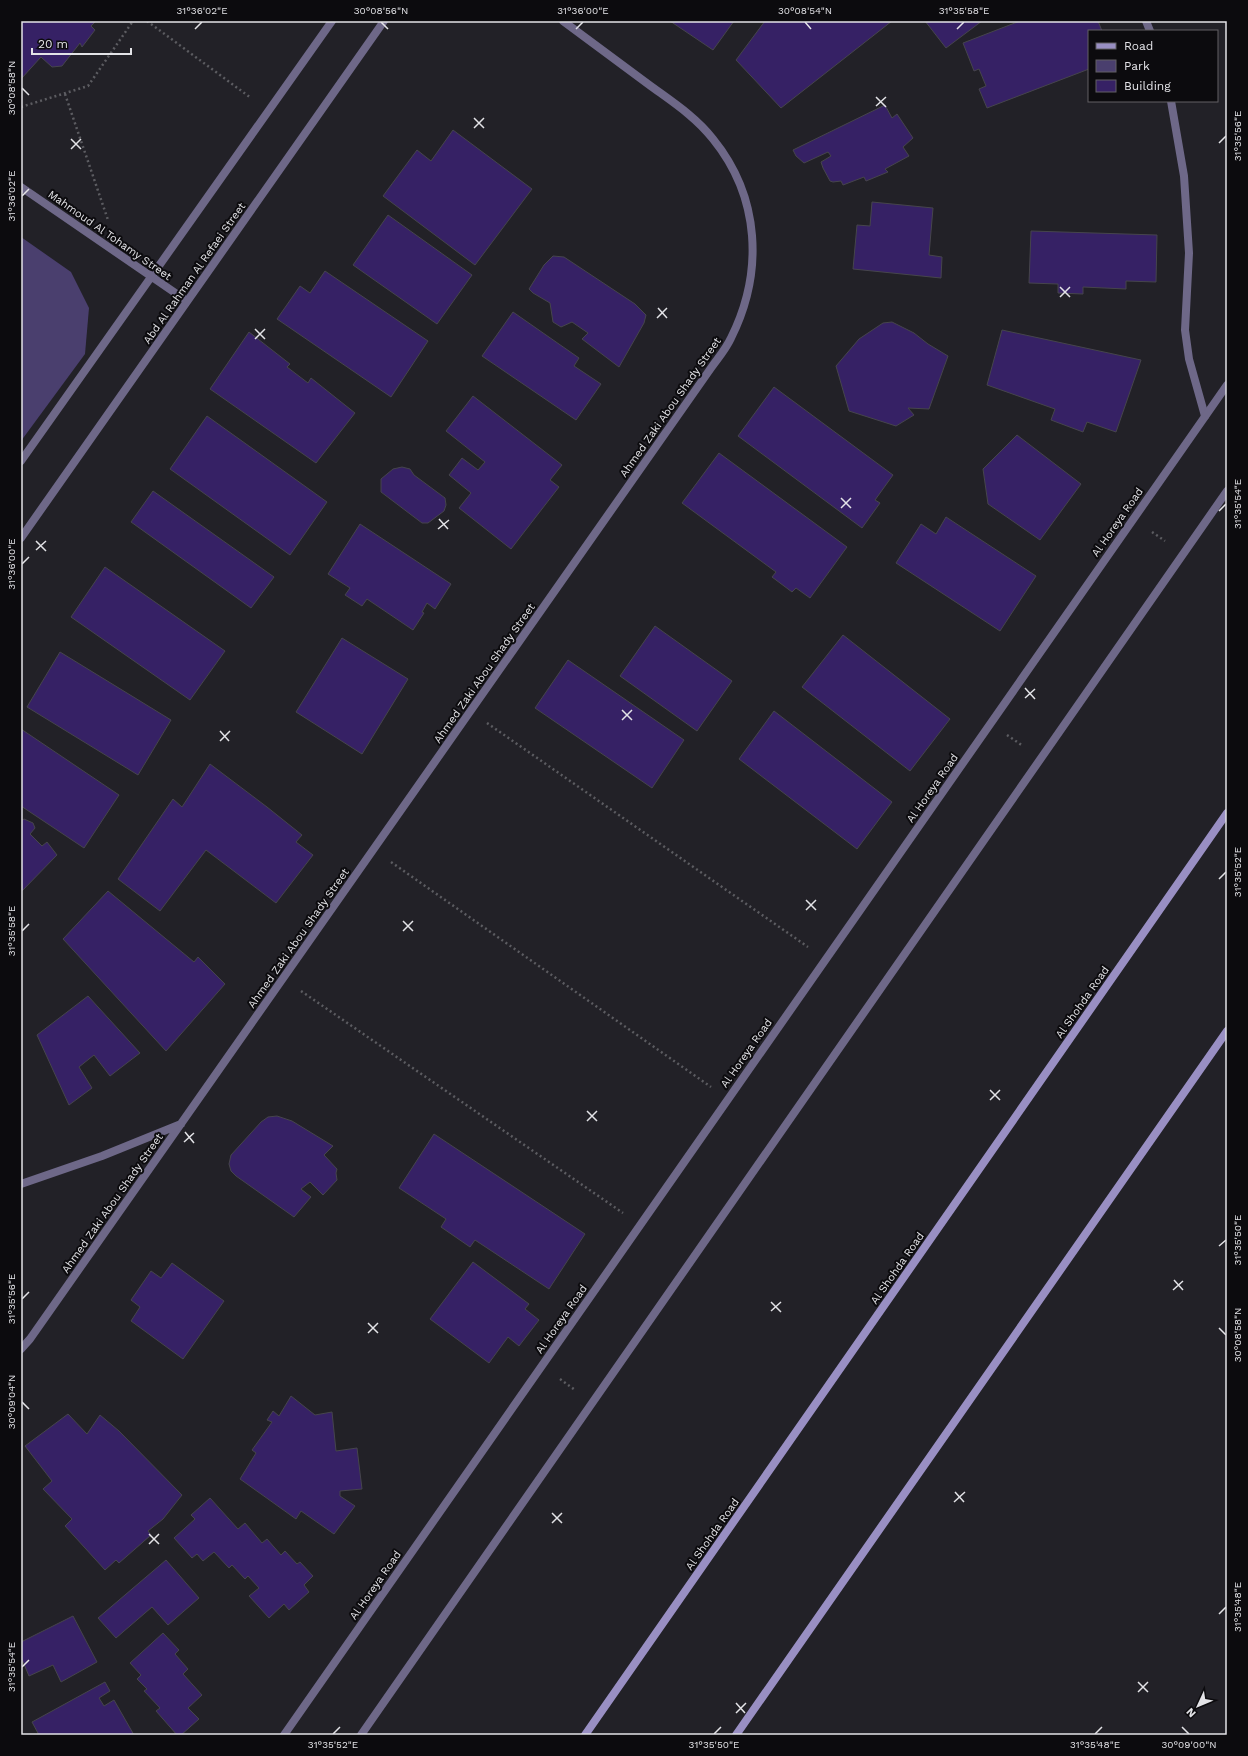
<svg xmlns="http://www.w3.org/2000/svg" width="1248" height="1756" viewBox="0 0 1248 1756" font-family="'Work Sans',sans-serif">
<rect width="100%" height="100%" fill="#222127"/>
<!-- green -->
<path fill="#4a3f6e" d="M21,237L71,272L89,308L85,354L21,441Z"/>
<!-- building -->
<path fill="#362165" stroke="#46454c" d="M21,21H96L91,26L95,30L82,47L80,43L62,66L52,67L41,57L21,79Z
M670,21H734L713,50Z
M765,21H892L781,108L736,60Z
M925,21H982L946,48Z
M1020,21H1098L1102,31H1089V69L987,108L979,89L986,86L979,69L974,71L963,43Z
M885,105L892,118L897,114L913,138L903,147L909,156L885,169L888,172L866,181L864,177L843,185L841,181L833,182L830,181L823,168L821,162L831,156L828,152L804,163L796,156L793,150Z
M453,130L532,189L475,265L383,196L417,150L431,161Z
M872,202L933,208L929,255L942,257L941,278L853,269L857,225L870,226Z
M388,215L472,275L437,324L353,265Z
M1031,231L1157,235L1156,282L1126,281V289L1083,287V294L1058,293V284L1029,283Z
M553,256L564,257L635,304L646,315L644,323L619,367L582,339L588,333L572,322L561,327L553,322L550,303L533,293L529,289L544,265Z
M325,271L428,341L391,397L277,319L300,286L310,293Z
M513,312L579,358L574,366L601,384L576,420L482,356Z
M892,322L914,333L928,344L948,356L929,409L908,408L914,415L896,426L849,411L836,366L859,339L883,323Z
M1002,330L1141,360L1116,432L1087,422L1083,432L1051,420L1055,409L987,385Z
M249,332L290,364L287,367L308,383L311,378L355,413L316,463L210,389Z
M774,387L893,475L875,500L880,503L862,528L738,436Z
M473,396L562,465L550,480L559,487L511,549L459,508L471,493L449,475L462,458L478,470L485,462L446,431Z
M207,416L327,502L290,555L170,469Z
M1017,435L1081,484L1040,540L988,504L983,469Z
M719,453L847,547L810,598L796,588L792,592L772,577L776,572L682,503Z
M402,467L410,469L414,475L445,498L446,505L444,511L428,523H422L381,492V479L393,469Z
M153,491L274,577L251,608L131,522Z
M946,517L1036,576L1000,631L896,563L921,524L936,534Z
M360,524L451,584L435,609L427,603L422,612L424,613L413,630L367,599L362,606L345,595L350,588L328,574Z
M105,567L225,651L190,700L71,617Z
M655,626L732,681L697,731L620,676Z
M843,635L950,719L910,771L802,687Z
M342,638L408,679L362,754L296,712Z
M60,652L171,720L138,775L27,707Z
M568,660L684,740L652,788L535,708Z
M774,711L892,802L857,849L739,759Z
M21,729L119,795L84,848L21,806Z
M210,764L267,807L302,835L296,842L313,855L276,903L206,850L160,911L118,879L173,799L182,807Z
M24,819L33,823L35,828L30,834L42,846L47,842L57,855L21,892V821Z
M108,891L194,962L198,957L225,984L166,1051L63,939Z
M88,996L140,1053L110,1076L94,1055L79,1067L92,1088L69,1105L37,1035Z
M277,1116L292,1121L333,1146L324,1155L337,1169L336,1173L337,1180L323,1195L310,1182L301,1189L311,1197L294,1217L236,1176L231,1171L229,1164L231,1155L261,1122L268,1117Z
M434,1134L585,1234L549,1289L475,1240L470,1247L441,1227L446,1219L399,1188Z
M473,1262L529,1304L525,1309L539,1320L519,1346L508,1337L489,1363L430,1319Z
M172,1263L224,1301L183,1359L131,1321L140,1307L131,1300L151,1271L161,1278Z
M291,1396L315,1415L332,1412L336,1451L357,1448L362,1489L340,1491V1496L355,1506L334,1534L301,1511L296,1519L240,1479L256,1453L252,1450L272,1422L267,1420L273,1411L279,1416Z
M68,1414L87,1434L100,1415L119,1431L182,1495L163,1519L148,1531L151,1535L119,1563L116,1560L105,1570L65,1526L72,1519L43,1489L52,1481L25,1446Z
M210,1498L238,1529L245,1523L262,1543L267,1539L281,1555L285,1551L297,1564L300,1562L313,1576L304,1585L309,1592L289,1610L284,1604L269,1618L249,1596L259,1588L248,1576L245,1579L232,1565L229,1568L214,1552L203,1561L197,1554L192,1558L174,1538L195,1519L191,1515Z
M166,1560L199,1598L168,1625L152,1607L116,1638L98,1618Z
M73,1616L97,1662L61,1682L53,1665L29,1676L21,1657V1642Z
M163,1633L179,1650L175,1654L188,1669L183,1674L202,1695L188,1708L199,1719L181,1735H177L156,1711L160,1708L144,1691L147,1689L137,1679L141,1675L130,1663Z
M105,1682L110,1691L99,1698L104,1706L114,1700L134,1735H39L32,1722Z"/>
<g fill="none" stroke-linecap="round" stroke-linejoin="round">
<!-- path -->
<path stroke="#5c5c61" stroke-width="2.5" stroke-dasharray="2 3" stroke-linecap="butt" d="M147,21L251,98
M65,94L108,220
M21,107L88,86L133,21
M1152,532L1165,541
M487,723L808,947
M1007,735L1023,746
M391,862L711,1087
M301,991L623,1213
M560,1379L575,1390"/>
<!-- minor -->
<path stroke="#6e6888" stroke-width="8" d="M1146,21L1150,31
M1171,101L1184,176L1189,253L1185,330L1189,359L1205,416
M21,187L187,301
M21,461L332,21
M21,538L384,21
M21,1184L102,1156L181,1124
M21,1349L30,1339L711,368C718,358 726,349 731,338C764,272 760,197 713,139C695,116 671,101 648,84C620,63 591,42 563,21"/>
<!-- tertiary -->
<path stroke="#6e6888" stroke-width="8" d="M284,1735L1227,385
M361,1735L1227,491"/>
<!-- secondary -->
<path stroke="#998fc3" stroke-width="8" d="M585,1735L1227,813
M736,1735L1227,1031"/>
</g>
<!-- ticks -->
<path fill="none" stroke="#e3e3e7" stroke-width="1.5" d="M381,22L388,29M805,22L811,29M195,29L202,22M576,29L583,22M957,29L964,22M22,88L29,95M876,97L886,107M876,106L886,97M474,118L484,128M474,128L484,118M71,139L81,149M1219,143L1226,136M71,149L81,139M22,196L29,189M1060,287L1070,297M1060,297L1070,287M658,308L667,318M657,318L667,308M255,329L265,339M255,339L265,329M841,498L851,508M841,508L851,498M1219,511L1226,504M439,519L448,529M438,529L449,520M36,541L46,551M36,550L46,541M22,564L29,557M1025,688L1035,699M1025,698L1035,689M622,710L632,720M622,720L632,710M220,731L229,741M220,741L230,731M1219,879L1226,872M806,900L816,910M806,910L816,900M403,921L413,931M22,931L29,924M403,931L413,921M990,1090L1000,1100M990,1100L1000,1090M587,1111L597,1121M587,1121L597,1111M185,1132L194,1143M184,1142L194,1133M1219,1246L1226,1240M1174,1280L1183,1290M1173,1290L1183,1281M22,1299L29,1292M771,1302L781,1312M771,1311L781,1302M368,1323L378,1333M1219,1328L1226,1335M368,1333L378,1323M22,1402L29,1409M955,1492L964,1502M954,1502L965,1492M552,1513L562,1523M552,1523L562,1513M149,1534L159,1544M149,1544L159,1534M1219,1614L1226,1607M22,1667L29,1660M1138,1682L1148,1692M1138,1692L1148,1682M736,1703L745,1713M736,1713L746,1703M1182,1727L1189,1734M333,1734L340,1727M714,1734L721,1727M1095,1734L1102,1727"/>
<g text-anchor="middle" stroke-width="4" stroke-linejoin="round" paint-order="stroke">
<!-- street labels -->
<g font-size="11" fill="#e3e3e7" stroke="#0c0b0e">
<text transform="translate(110 235) rotate(35)" y="4">Mahmoud Al Tohamy Street</text>
<text transform="translate(194 273) rotate(-55)" y="4">Abd Al Rahman Al Refaei Street</text>
<text transform="translate(670 407) rotate(-55)" y="4">Ahmed Zaki Abou Shady Street</text>
<text transform="translate(1117 522) rotate(-55)" y="4">Al Horeya Road</text>
<text transform="translate(484 673) rotate(-55)" y="4">Ahmed Zaki Abou Shady Street</text>
<text transform="translate(932 788) rotate(-55)" y="4">Al Horeya Road</text>
<text transform="translate(298 938) rotate(-55)" y="4">Ahmed Zaki Abou Shady Street</text>
<text transform="translate(1082 1002) rotate(-55)" y="4">Al Shohda Road</text>
<text transform="translate(746 1053) rotate(-55)" y="4">Al Horeya Road</text>
<text transform="translate(112 1203) rotate(-55)" y="4">Ahmed Zaki Abou Shady Street</text>
<text transform="translate(897 1268) rotate(-55)" y="4">Al Shohda Road</text>
<text transform="translate(561 1319) rotate(-55)" y="4">Al Horeya Road</text>
<text transform="translate(712 1534) rotate(-55)" y="4">Al Shohda Road</text>
<text transform="translate(375 1585) rotate(-55)" y="4">Al Horeya Road</text>
</g>
</g>
<!-- border -->
<rect width="1248" height="1756" fill="none" stroke="#0c0b0e" stroke-width="44"/>
<!-- legend -->
<rect x="1088" y="30" width="130" height="72" fill="#0c0b0e" stroke="#626165"/>
<rect x="1096" y="43" width="20" height="6" fill="#998fc3" stroke="#626165"/>
<text x="1124" y="50" font-size="12" fill="#e3e3e7">Road</text>
<rect x="1096" y="60" width="20" height="12" fill="#4a3f6e" stroke="#626165"/>
<text x="1124" y="70" font-size="12" fill="#e3e3e7">Park</text>
<rect x="1096" y="80" width="20" height="12" fill="#362165" stroke="#626165"/>
<text x="1124" y="90" font-size="12" fill="#e3e3e7">Building</text>
<!-- north arrow -->
<g transform="translate(1198 1706) rotate(226)" stroke="#0c0b0e" stroke-width="3" paint-order="stroke">
<path d="M0-3L7 15L0 10L-7 15Z" fill="#e3e3e7"/>
<text y="-6" font-size="11" font-weight="bold" text-anchor="middle" fill="#e3e3e7">N</text>
</g>
<!-- scale -->
<path d="M32 48v6h99v-6" fill="none" stroke="#e3e3e7" stroke-width="2"/>
<text x="38" y="48" font-size="12" fill="#e3e3e7" stroke="#0c0b0e" stroke-width="3" paint-order="stroke">20 m</text>
<rect x="22" y="22" width="1204" height="1712" fill="none" stroke="#e3e3e7" stroke-width="1.5"/>
<g font-size="10" text-anchor="middle" fill="#e3e3e7">
<text x="202" y="14">31°36'02"E</text>
<text x="381" y="14">30°08'56"N</text>
<text x="583" y="14">31°36'00"E</text>
<text x="805" y="14">30°08'54"N</text>
<text x="964" y="14">31°35'58"E</text>
<text transform="translate(11 88) rotate(-90)" y="4">30°08'58"N</text>
<text transform="translate(1237 136) rotate(-90)" y="4">31°35'56"E</text>
<text transform="translate(11 196) rotate(-90)" y="4">31°36'02"E</text>
<text transform="translate(1237 504) rotate(-90)" y="4">31°35'54"E</text>
<text transform="translate(11 564) rotate(-90)" y="4">31°36'00"E</text>
<text transform="translate(1237 872) rotate(-90)" y="4">31°35'52"E</text>
<text transform="translate(11 931) rotate(-90)" y="4">31°35'58"E</text>
<text transform="translate(1237 1240) rotate(-90)" y="4">31°35'50"E</text>
<text transform="translate(11 1299) rotate(-90)" y="4">31°35'56"E</text>
<text transform="translate(1237 1335) rotate(-90)" y="4">30°08'58"N</text>
<text transform="translate(11 1402) rotate(-90)" y="4">30°09'04"N</text>
<text transform="translate(1237 1607) rotate(-90)" y="4">31°35'48"E</text>
<text transform="translate(11 1667) rotate(-90)" y="4">31°35'54"E</text>
<text x="333" y="1748">31°35'52"E</text>
<text x="714" y="1748">31°35'50"E</text>
<text x="1095" y="1748">31°35'48"E</text>
<text x="1189" y="1748">30°09'00"N</text>
</g>
</svg>
